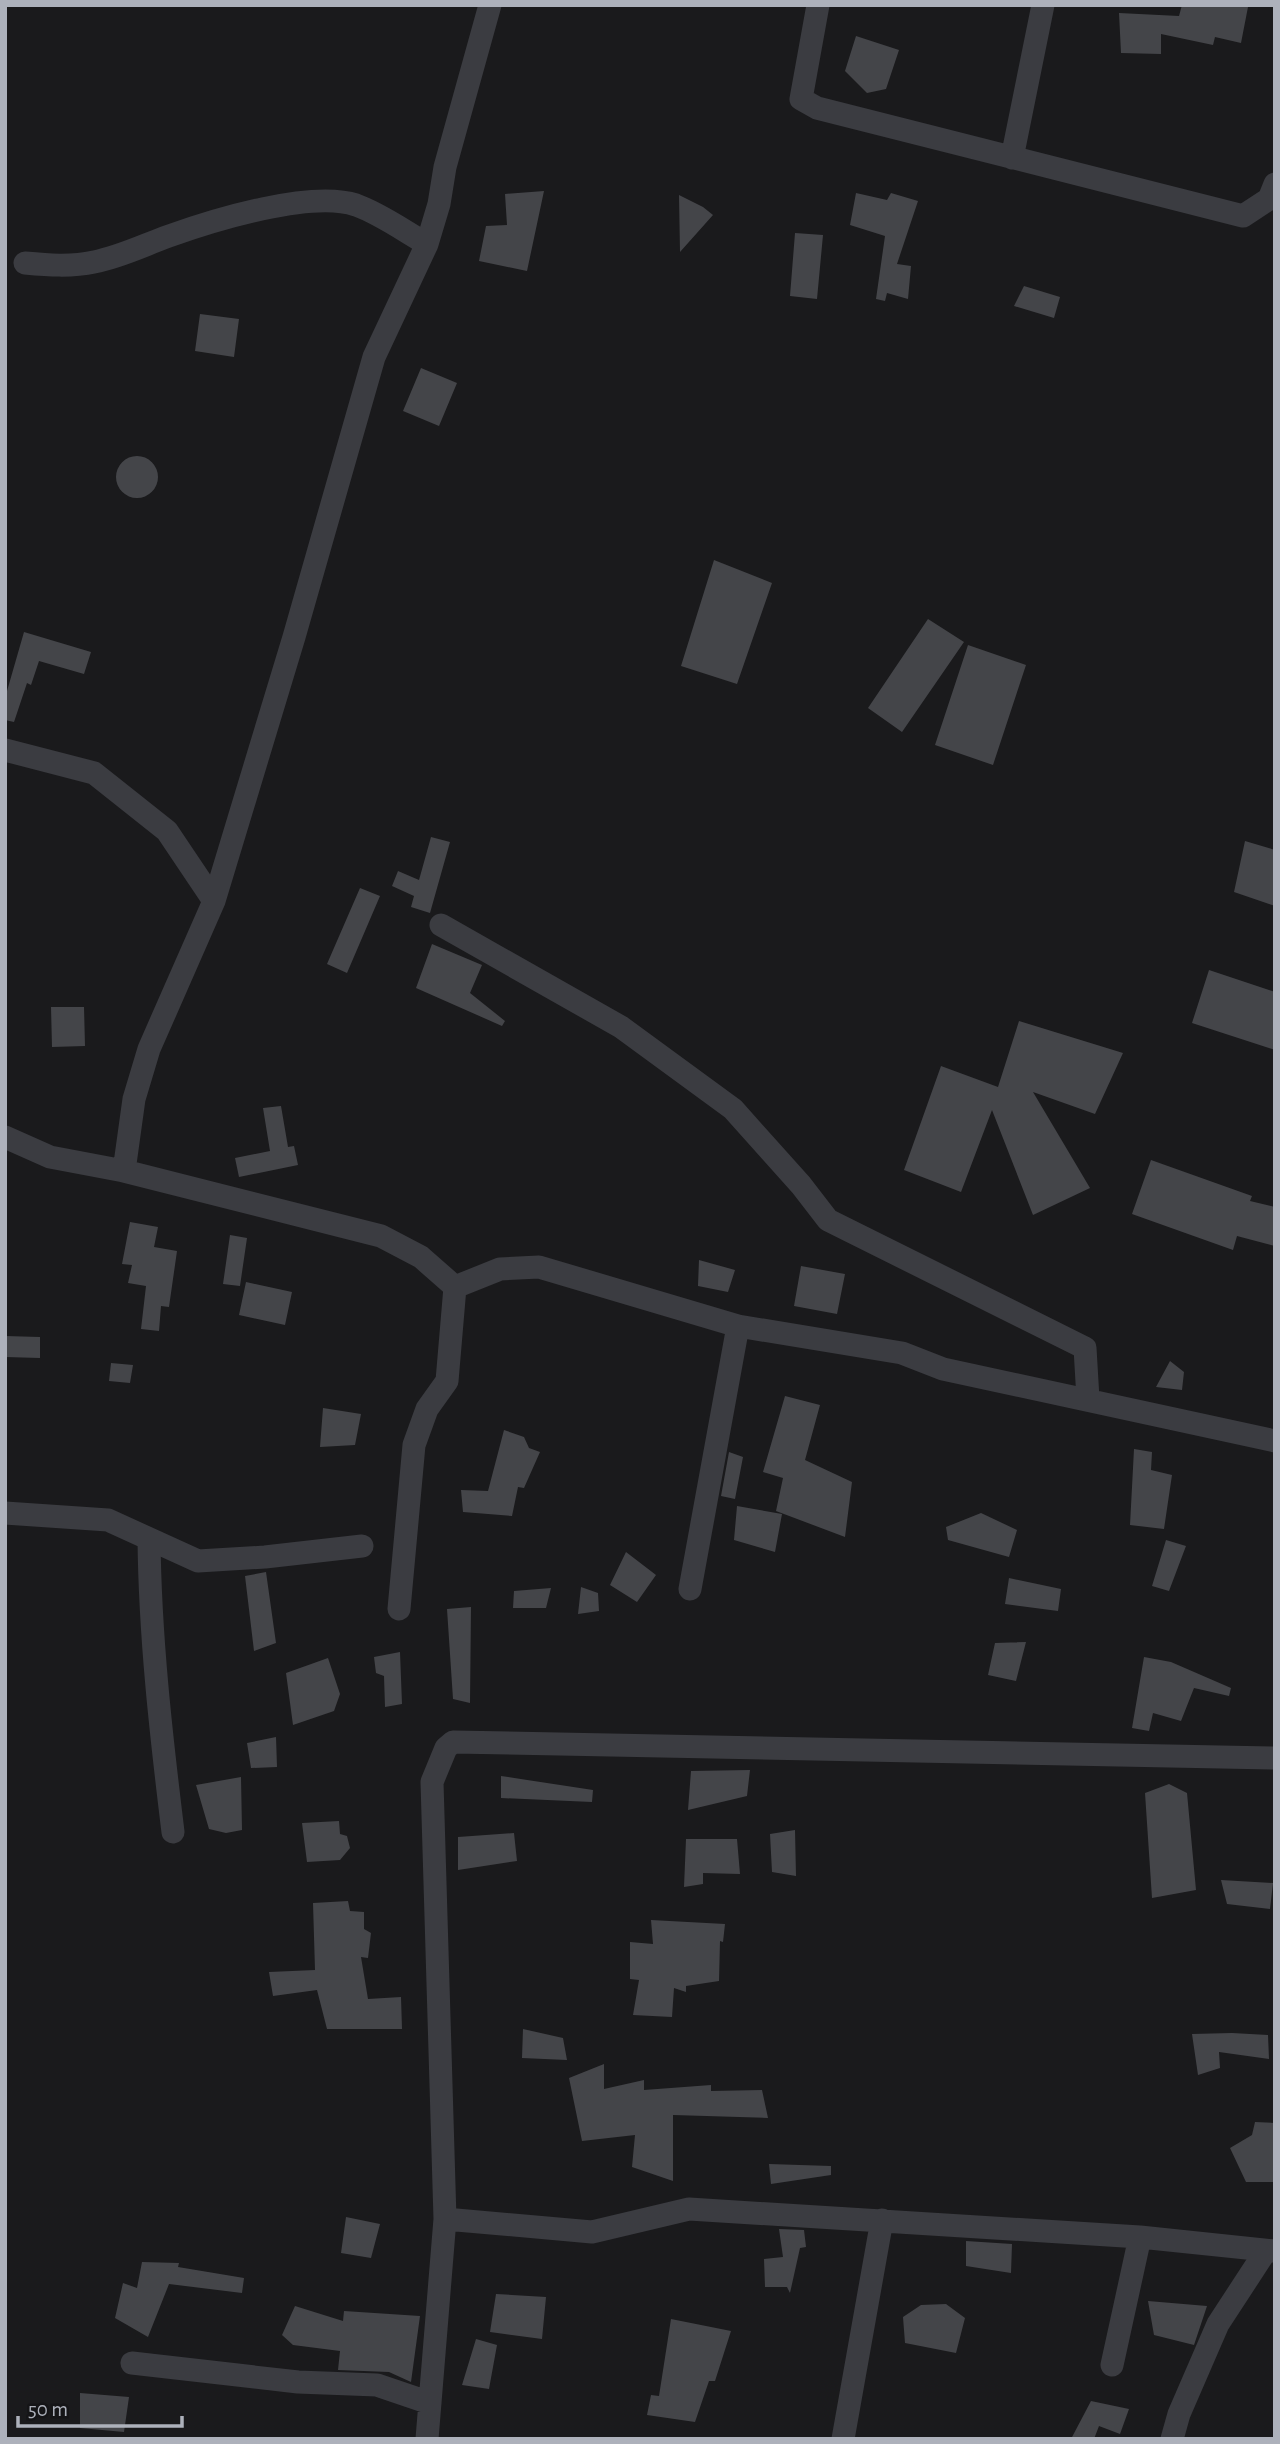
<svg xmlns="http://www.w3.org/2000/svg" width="1280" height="2444" viewBox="0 0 1280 2444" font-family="'Alegreya Sans',sans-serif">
<rect width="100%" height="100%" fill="#1a1a1c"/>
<!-- building -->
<path fill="#444549" d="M1182,5L1248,7L1241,43L1215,37L1213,45L1161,34V54L1121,53L1119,13L1179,16Z
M856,36L899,50L886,89L867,93L845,71Z
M544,191L527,271L479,261L486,226L507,225L505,194Z
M856,193L887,200L891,193L918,201L897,264L911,266L908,299L887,293L885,301L876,299L885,236L850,225Z
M679,195L703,207L713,215L680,252Z
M795,233L823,235L817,299L790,296Z
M1024,286L1060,297L1054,318L1014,306Z
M200,314L239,319L234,357L195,351Z
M421,368L457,383L439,426L403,411Z
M116 477a21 21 0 1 1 42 0a21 21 0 1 1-42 0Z
M714,560L772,583L737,684L681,666Z
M928,619L964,642L902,732L868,708Z
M24,632L91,652L84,674L39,661L31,685L27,683L14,722L5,720V698Z
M968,645L1026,665L993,765L935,745Z
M431,837L450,842L430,913L411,907L414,896L392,886L398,871L419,880Z
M1245,841L1275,850V906L1234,892Z
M360,888L380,896L347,973L327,964Z
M432,944L482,965L470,993L505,1021L502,1026L416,988Z
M1209,970L1275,992V1050L1192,1023Z
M51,1007H84L85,1046L52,1047Z
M1019,1021L1123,1053L1095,1114L1033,1092L1090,1188L1033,1215L992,1110L961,1192L904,1170L941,1066L998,1087Z
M281,1106L288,1147L294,1146L298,1165L239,1177L235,1158L270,1151L263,1108Z
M1151,1160L1252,1196L1250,1201L1275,1207V1246L1237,1236L1233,1250L1132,1214Z
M130,1222L158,1227L154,1247L177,1251L169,1307L161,1306L159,1331L141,1329L146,1286L128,1283L132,1265L122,1264Z
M230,1235L247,1238L240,1286L223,1284Z
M699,1260L735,1270L728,1292L698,1286Z
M801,1266L845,1274L837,1314L794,1306Z
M246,1282L292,1292L285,1325L239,1315Z
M5,1336L40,1337V1358L5,1357Z
M1170,1361L1184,1372L1182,1390L1156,1387Z
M111,1363L133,1365L130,1383L109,1381Z
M785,1396L820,1405L805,1460L852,1482L845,1537L776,1511L783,1478L763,1472Z
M323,1408L361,1414L355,1445L320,1447Z
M504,1430L524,1437L529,1448L540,1452L524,1488L518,1487L512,1516L463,1512L461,1490L488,1491Z
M1134,1449L1152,1452L1151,1470L1172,1475L1164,1529L1130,1525Z
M729,1452L743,1457L735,1499L721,1496Z
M737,1506L782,1514L775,1552L734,1540Z
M981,1513L1017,1530L1009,1557L948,1540L946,1527Z
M1166,1540L1186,1546L1169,1591L1152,1586Z
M626,1552L656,1575L637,1602L610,1585Z
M266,1572L276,1643L254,1651L245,1576Z
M1009,1578L1061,1589L1058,1611L1005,1604Z
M581,1587L598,1593L599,1611L578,1614Z
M551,1588L546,1608H513L514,1591Z
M471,1607L470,1703L453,1699L447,1609Z
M1026,1642L1016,1681L988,1675L995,1643Z
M400,1652L402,1704L385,1707L384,1676L376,1673L374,1657Z
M1144,1657L1171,1662L1231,1688L1229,1696L1194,1688L1181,1721L1153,1713L1149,1731L1132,1728Z
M328,1658L340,1694L334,1711L293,1725L286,1673Z
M276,1737L277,1767L251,1768L247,1743Z
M750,1770L747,1796L688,1810L691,1771Z
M501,1776L593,1790L592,1802L501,1798Z
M241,1777L242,1830L226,1833L209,1829L196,1785Z
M1169,1784L1187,1793L1196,1890L1152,1898L1145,1793Z
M339,1821L340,1834L347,1836L350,1848L340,1860L307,1862L302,1823Z
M795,1830L796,1876L772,1872L770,1834Z
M514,1833L517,1861L458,1870V1837Z
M686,1839H737L740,1874L703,1873V1884L684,1887Z
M1221,1880L1273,1883L1270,1909L1227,1904Z
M348,1901L350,1911L364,1912V1929L371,1933L368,1958L361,1957L368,1999L401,1997L402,2029H327L317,1990L273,1996L269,1972L315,1970L313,1903Z
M651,1920L725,1924L723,1942L720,1941L719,1981L686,1986V1992L674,1988L672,2017L633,2015L639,1980L630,1979V1942L653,1944Z
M523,2029L563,2038L567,2060L522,2058Z
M1232,2033L1268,2035L1269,2059L1219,2052L1220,2068L1198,2075L1192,2034Z
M604,2064V2089L644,2080V2090L711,2085V2091L762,2090L768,2118L673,2115V2181L632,2167L635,2135L582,2141L569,2078Z
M1255,2122L1275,2123V2182H1246L1230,2148L1252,2135Z
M769,2164L831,2166V2175L771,2184Z
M346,2217L380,2224L371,2258L341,2253Z
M779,2229L804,2230L806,2247L800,2248L790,2293L787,2287H765L764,2259L783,2257Z
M966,2241L1012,2244L1011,2273L966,2266Z
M142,2262L179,2263L178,2267L244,2278L242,2293L169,2284L148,2337L115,2318L123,2283L137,2288Z
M496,2294L546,2297L542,2339L490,2332Z
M1148,2301L1207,2306L1194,2345L1154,2335Z
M946,2304L965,2318L956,2353L905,2343L903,2317L921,2305Z
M295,2306L343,2321L344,2311L420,2316L411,2382L389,2372L338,2370L340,2351L293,2345L282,2335Z
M671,2319L731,2331L715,2381H709L695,2422L647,2415L651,2395L659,2396Z
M476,2339L497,2345L489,2389L462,2385Z
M80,2393L129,2397L124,2432L80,2428Z
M1091,2401L1129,2409L1120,2434L1099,2426L1094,2439H1071Z"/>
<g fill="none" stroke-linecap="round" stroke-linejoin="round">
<!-- minor -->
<path stroke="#3b3c41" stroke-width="23" d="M818,5L801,99L817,108L1243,216L1269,199L1275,184
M1012,158L1043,5
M25,263C47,265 71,267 94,262C120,257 144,245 169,236C214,220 311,190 356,205C381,214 404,231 427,244
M5,750L94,773L167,831L214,901
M441,925L621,1027L733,1109L801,1185L828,1220L1085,1348L1088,1399
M5,1137L50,1157L124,1171L381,1236L421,1257L455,1287L500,1269L539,1267L738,1326L902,1353L943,1369L1275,1441
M124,1171L134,1099L149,1049L214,901L294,637L374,357L427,244L439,204L445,167L490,5
M5,1513L108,1520L198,1561L265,1557L362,1546
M149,1539C150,1637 161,1734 173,1832
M690,1589L738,1326
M399,1609L414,1445L427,1409L447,1381L455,1287
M445,2219L592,2232L689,2209L1140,2237L1275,2251
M132,2363L298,2382L377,2385L430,2403
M1112,2365L1140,2237
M427,2439L445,2219L432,1782L446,1748L453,1742L1275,1758
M843,2439L882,2220
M1172,2439L1179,2414L1218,2324L1265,2252"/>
</g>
<!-- border -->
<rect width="1280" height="2444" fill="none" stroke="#adb1bb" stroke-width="14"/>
<!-- scale -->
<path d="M18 2416v10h164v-10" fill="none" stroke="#adb1bb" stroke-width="3.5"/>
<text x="28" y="2416" font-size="21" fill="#adb1bb" stroke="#151517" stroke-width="5" paint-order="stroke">50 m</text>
</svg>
